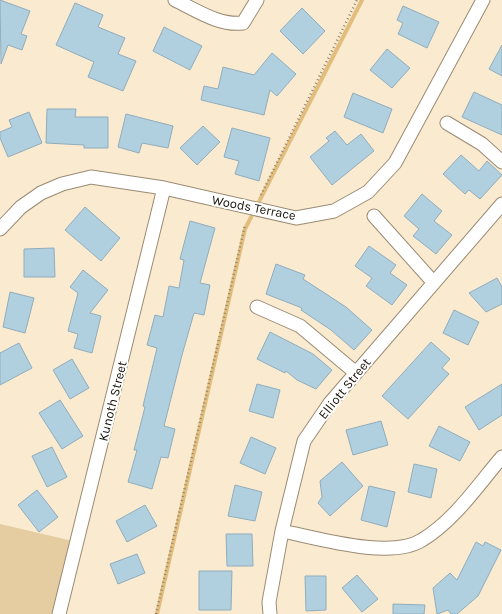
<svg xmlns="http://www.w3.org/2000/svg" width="502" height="614" viewBox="0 0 502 614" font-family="Karla,sans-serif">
<rect width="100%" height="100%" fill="#faead0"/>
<!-- green -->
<path fill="#e5cca1" d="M0,524L77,542L59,614H0Z"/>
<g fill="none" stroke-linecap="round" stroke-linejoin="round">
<!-- stream -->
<path stroke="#e3bd7c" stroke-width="4" d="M157,614L245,229L362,0"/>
</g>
<!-- building -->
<path fill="#b1d0df" stroke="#90adbc" d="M0,0L30,11L21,34L27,36L22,50L8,45L1,64Z
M75,3L103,15L98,27L125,38L118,54L136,61L123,91L88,77L94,62L56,45Z
M403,6L439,22L427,48L398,34L403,23L397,20Z
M302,8L325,31L303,54L280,31Z
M164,27L202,46L190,70L153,51Z
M502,45V76L489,69Z
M387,49L410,68L392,88L370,70Z
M272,53L296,74L277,96L270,90L264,115L201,100L204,86L218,89L223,67L254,75Z
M474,92L502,105V135L462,117Z
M353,93L392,109L383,133L344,117Z
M47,109H76L75,117H108V148H84V145L46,143Z
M29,112L42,143L8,157L0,138V132L12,127L9,120Z
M126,114L173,126L168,148L142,143L139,153L118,147Z
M203,126L220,142L197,165L180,148Z
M232,128L270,138L259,181L235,174L239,161L224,157Z
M335,131L347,145L361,134L374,151L332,185L310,157L329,141L326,138Z
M461,155L479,171L487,161L502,175L480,199L469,190L465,194L443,174Z
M422,194L442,211L434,221L452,235L436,254L413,236L419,229L404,216Z
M85,207L120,238L101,261L65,230Z
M190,221L215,228L200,283L210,285L204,315L194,313L182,355L164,426L175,429L168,458L161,457L152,489L128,482L137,450H134L145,407L143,406L157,348L147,345L155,315L163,317L169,286L179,288L184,260L180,259Z
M369,246L396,265L390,273L407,285L392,305L366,286L372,278L355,266Z
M54,248L55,277H24V249Z
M276,264L305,275L303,279L346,307L372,330L354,350L331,330L301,310L302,308L266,294Z
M83,270L108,290L90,313L101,316L92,353L74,348L78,334L68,331L78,293L70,287Z
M497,278L502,287V304L486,312L469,293Z
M10,292L34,298L25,333L3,327Z
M454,310L479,322L468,345L443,333Z
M270,332L313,354L332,370L316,389L297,380L286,371L285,373L257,359Z
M431,342L450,359L442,368L449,374L408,419L382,396Z
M19,343L32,368L0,385V353Z
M72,359L89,388L70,399L53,370Z
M257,384L280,390L273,418L249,411Z
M502,384V415L479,430L465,407Z
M60,400L83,436L62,449L39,413Z
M381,421L388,445L353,455L346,430Z
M439,426L470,442L460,461L429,446Z
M251,437L276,448L265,474L240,463Z
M52,447L67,477L47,487L32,456Z
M342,462L363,486L330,516L318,503L322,497L320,481Z
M414,464L437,469L431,498L408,492Z
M235,485L262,492L255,521L228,516Z
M369,486L395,492L387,527L361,520Z
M37,490L58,517L39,532L18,505Z
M145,505L157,526L127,542L116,521Z
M226,534H252L253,566H227Z
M476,542L483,546L485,542L501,550L478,596L457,614H451L448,610L437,614L433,588L450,573L457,580Z
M137,554L145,573L118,584L110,564Z
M199,571H232L231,610H199Z
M357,575L378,599L362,612L342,588Z
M305,576H326V610L306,611Z
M393,604L425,605L424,614H393Z"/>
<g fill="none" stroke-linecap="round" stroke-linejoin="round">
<defs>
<path id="street" d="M175,0C196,10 219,26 243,23L257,0
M447,123L482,144L502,162
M374,216L434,283
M0,229L21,207L41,193L62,184L91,177L164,188L296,218L334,211L368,192L395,163L483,0
M257,307L300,326L356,373
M282,531C317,538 391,560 422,540C454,521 478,485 502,457
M59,614L164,188
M270,614L269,602L282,531L304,441L330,403L502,204"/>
</defs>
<!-- street casing -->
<use href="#street" stroke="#9a8b73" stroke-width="15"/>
<!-- path -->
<path stroke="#8f8573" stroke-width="2.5" stroke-dasharray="1 3" stroke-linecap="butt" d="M261,195L357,0
M156,614L245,225"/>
<!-- street -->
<use href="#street" stroke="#fff" stroke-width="13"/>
</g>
<g text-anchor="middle" stroke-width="4" stroke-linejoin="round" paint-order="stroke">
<!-- street labels -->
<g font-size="13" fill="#19140b" stroke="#fff">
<text transform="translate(254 207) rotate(11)" y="5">Woods Terrace</text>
<text transform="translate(344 388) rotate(-51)" y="5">Elliott Street</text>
<text transform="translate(112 401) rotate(-76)" y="5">Kunoth Street</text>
</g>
</g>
</svg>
